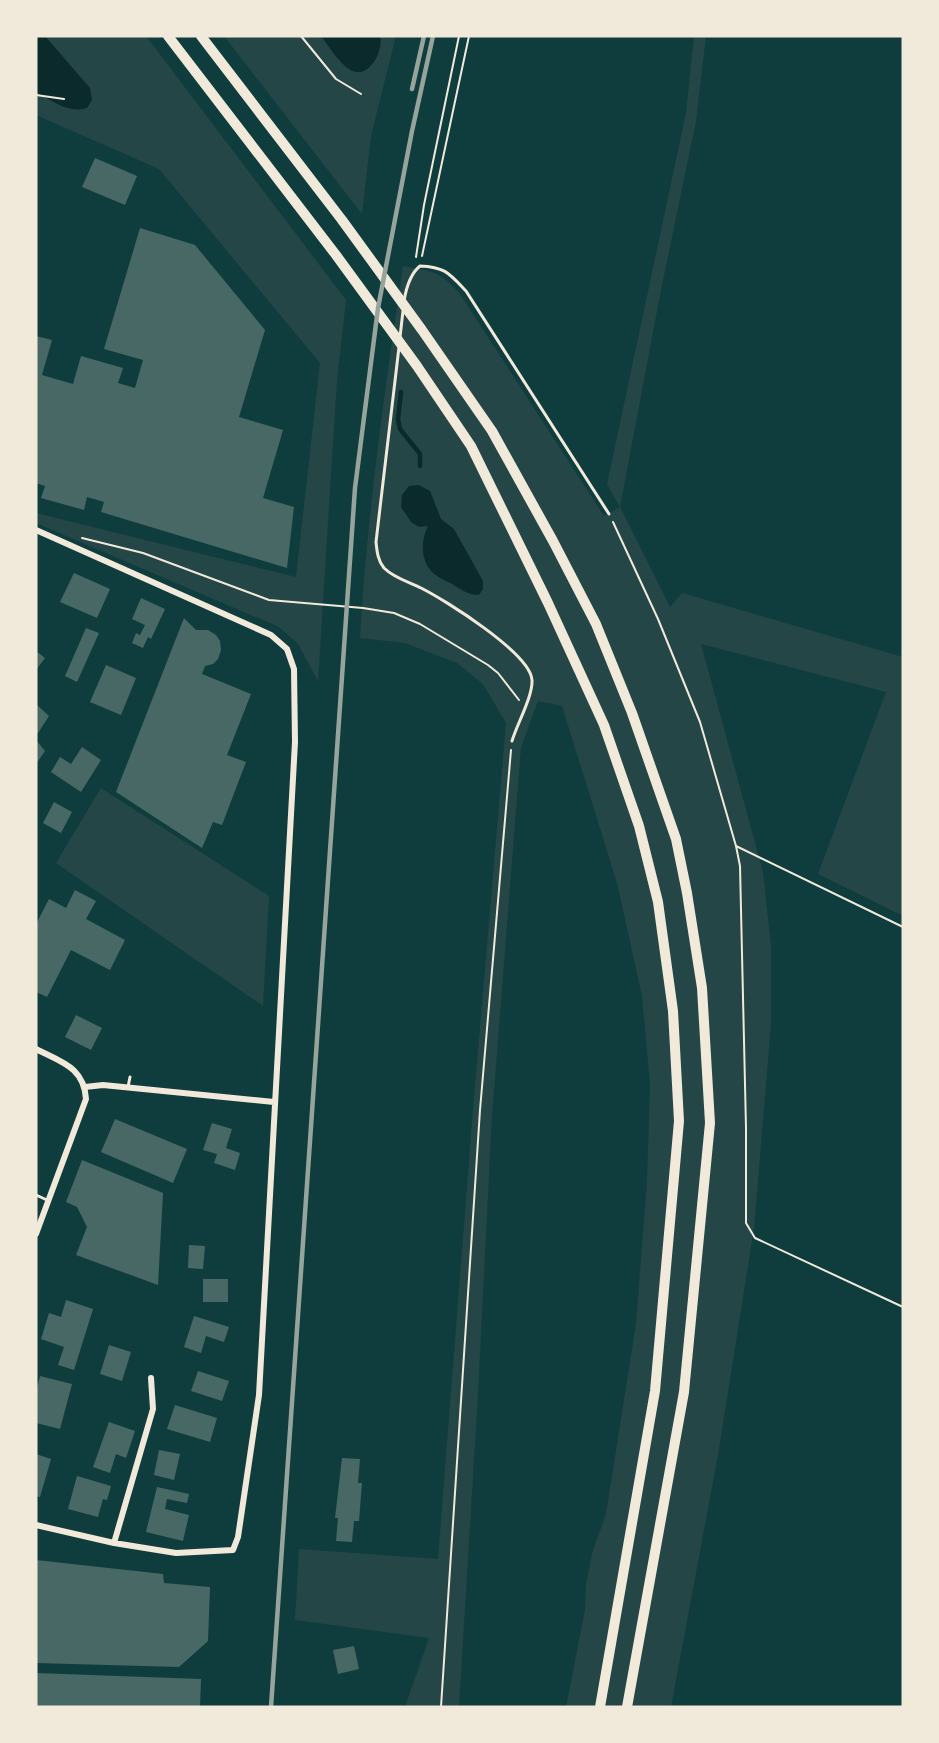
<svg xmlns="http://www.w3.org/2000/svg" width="939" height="1743" viewBox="0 0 939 1743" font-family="'PT Sans',sans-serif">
<rect width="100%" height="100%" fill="#0f3d3e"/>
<!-- green -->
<path fill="#244646" d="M36,36H146L346,300L337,380L318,681L298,644L279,627L36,523V513L296,577L320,363L159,169L36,115Z
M224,36H396L371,136L362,214Z
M694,36H706L696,121L660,295L620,507L670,607L682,593L903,657V916L818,874L886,692L701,644L763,872L771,946V1024L754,1228L718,1455L671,1707H566L585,1610L586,1584L593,1550L606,1514L636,1324L647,1181L650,1084L642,996L617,883L562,706L538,701L521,747L492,1116L478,1394L459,1707H405L429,1638L295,1620L299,1549L438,1559L473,1109L506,723L483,684L457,663L405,643L360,638C367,513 385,390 403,266C435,272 438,270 460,294L604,516L620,507L607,484L686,113Z
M101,788L269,896L263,1006L56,863Z"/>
<!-- water -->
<path fill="#0a2a2b" d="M36,36H45L90,88L92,100L87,108C68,114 53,101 36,92Z
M321,36H380C384,51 368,82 349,69C338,62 329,46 321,36Z
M419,485L430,491L441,519L454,529L483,581V589L479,595C468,595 462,590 452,584C446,581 437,577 432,572C420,560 421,539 428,526L419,527L411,522L401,507L402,495L409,486Z"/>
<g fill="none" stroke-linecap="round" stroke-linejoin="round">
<!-- stream -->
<path stroke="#0a2a2b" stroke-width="4.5" d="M401,392L398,419L400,429L420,454V466"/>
</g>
<!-- building -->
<path fill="#486865" d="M95,158L137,176L125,205L82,187Z
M140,228L195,245L265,330L239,417L283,430L263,498L294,507L287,568L101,512L104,502L87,497L84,510L41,498L45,486L36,483V336L52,340L42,375L73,384L81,356L123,368L118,383L135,388L143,360L104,349Z
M74,573L110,589L97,618L60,602Z
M141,598L165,609L151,639L148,637L143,648L132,643L136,633L140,635L145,625L132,619Z
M184,618L196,630H208L216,635L220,641L221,650L218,659L213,664L205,666L202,674L251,694L227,755L246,762L222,825L213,822L202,848L116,792Z
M86,628L99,633L77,682L65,676Z
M36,651L45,658L36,670Z
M106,665L136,678L121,715L90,702Z
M36,704L49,716L36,736Z
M36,740L45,751L36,764Z
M82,747L101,760L81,792L51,772L60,757L71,764Z
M54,802L72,812L61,833L43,823Z
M75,890L96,901L86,919L125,940L110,970L71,950L47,997L36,992V924L49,899L66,908Z
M76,1015L102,1028L91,1050L65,1037Z
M115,1119L187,1149L173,1183L101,1152Z
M212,1123L232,1129L226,1148L240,1153L235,1170L214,1163L217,1154L203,1150Z
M82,1160L163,1193L158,1285L76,1255L87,1227L77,1207L66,1202Z
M189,1245L205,1246L203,1269L188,1268Z
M203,1279H228V1302H203Z
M66,1300L93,1309L74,1370L58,1365L64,1347L41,1339L49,1313L61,1317Z
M194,1316L229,1327L224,1342L206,1336L201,1353L184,1347Z
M109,1345L131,1352L122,1381L100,1374Z
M198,1371L229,1381L222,1401L191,1391Z
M40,1376L72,1384L60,1429L36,1423V1392Z
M175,1405L217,1418L210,1442L167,1429Z
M109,1422L135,1431L126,1458L116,1454L110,1473L93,1467Z
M159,1450L180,1454L174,1480L154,1475Z
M36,1454L51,1459L40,1497L36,1496Z
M342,1458L360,1459L358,1483H362L359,1521H354L352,1542L336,1541L338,1518H335Z
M77,1476L111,1486L107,1500L103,1499L98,1517L68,1509Z
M157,1487L189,1494L187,1503L167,1499L165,1509L189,1515L183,1541L146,1532Z
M36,1560L163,1574L164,1583L210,1587L208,1641L179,1667L36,1663Z
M354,1646L359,1669L338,1674L333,1650Z
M36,1673L201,1679L200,1707H36Z"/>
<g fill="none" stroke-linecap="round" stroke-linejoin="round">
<!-- path -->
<path stroke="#f1e9da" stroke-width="2" d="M301,36L336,79L361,94
M36,95L64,99
M422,256L469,36
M416,257L424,205L459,36
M613,522L658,619L700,722L736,846L740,866L746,1128V1223L755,1238L903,1307
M82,538L143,553L269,600L363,608L394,613L420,624L488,665L498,673L519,700
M736,846L903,927
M441,1707L480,1110L511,750"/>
<!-- service -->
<path stroke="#f1e9da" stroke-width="3" d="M404,301C406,289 410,274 420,266C445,267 449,273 466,291L609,514
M400,337L403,311
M399,347L376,542C377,552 378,561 384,568C394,578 409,582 421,588C445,600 530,653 532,680C533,696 517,724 512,741
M128,1087L130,1077
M36,1195L47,1200"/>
<!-- minor -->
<path stroke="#f1e9da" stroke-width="6" d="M36,530L271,635L287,649L294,669L295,742L259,1395L238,1537L233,1550L176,1553L114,1543L36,1525
M36,1049C61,1062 84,1067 86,1099L36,1234
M85,1087L103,1085L274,1102
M114,1543L153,1409L151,1378"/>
<!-- trunk -->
<path stroke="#f1e9da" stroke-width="10" d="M168,36L336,255L417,366L471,446L548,603L604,725L639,826L658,902L673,1011L679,1121L655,1391L600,1707
M201,36L342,220L422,330L492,431L553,541L596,624L632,713L676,839L687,893L702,988L710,1123L684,1392L627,1707"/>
<!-- rail -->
<path stroke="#97a49c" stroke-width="4.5" d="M412,89L424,36
M271,1707L355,488L378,308L412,131L433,36"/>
</g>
<!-- border -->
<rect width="939" height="1743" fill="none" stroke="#f1e9da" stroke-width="75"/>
</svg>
